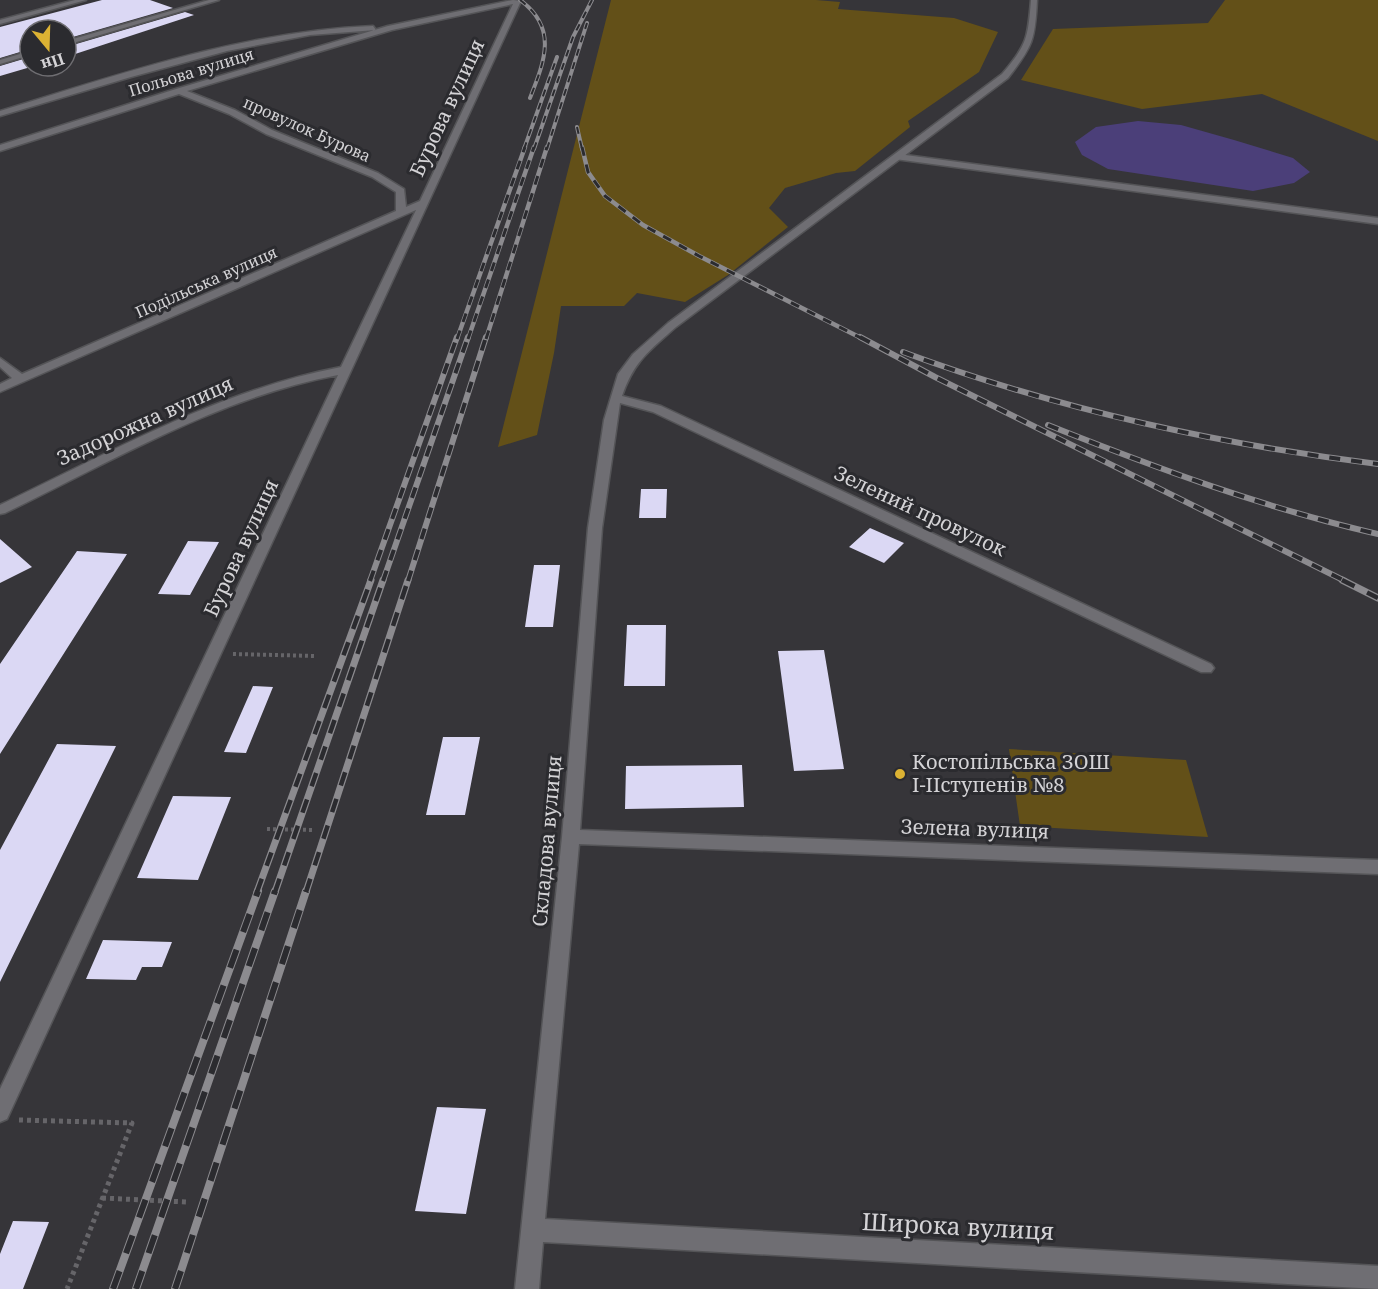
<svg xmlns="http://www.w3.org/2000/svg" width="1378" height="1289" viewBox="0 0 1378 1289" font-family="'Noto Serif',serif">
<rect width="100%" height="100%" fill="#363539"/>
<!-- green -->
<path fill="#635018" d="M611,0H816L840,2L838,9L954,18L998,32L979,72L908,121L910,127L855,171L836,173L785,188L769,208L788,227L728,275L685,302L637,293L624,306H561L554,353L537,435L498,447Z
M1225,0H1378V141L1262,94L1142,109L1021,80L1053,29L1208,23Z
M1009,749L1186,760L1208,837L1020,826Z"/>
<!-- water -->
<path fill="#4b3f79" d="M1138,121L1181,125L1234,140L1293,158L1310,172L1294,183L1253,191L1108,169L1082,155L1075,142L1096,127Z"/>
<!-- building -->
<path fill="#dbd8f4" d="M102,0H150L173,8L66,39V30H30V49L0,58V27Z
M185,12L194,15L66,57V47Z
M30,57V66H34L0,76V66Z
M641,489H667L666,518H639Z
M870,528L904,543L884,563L849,547Z
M0,539L32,567L0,583Z
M188,541L219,542L190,595L158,594Z
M77,551L127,554L0,754V664Z
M534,565H560L553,627H525Z
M627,625H666L665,686H624Z
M824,650L844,769L794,771L778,651Z
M253,686L273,687L246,753L224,752Z
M443,737H480L465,815H426Z
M57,744L116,746L0,982V850Z
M742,765L744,807L625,809L626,766Z
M173,796L231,797L198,880L137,878Z
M103,940L172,942L162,967H142L136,980L86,979Z
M437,1107L486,1109L466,1214L415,1211Z
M13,1221L49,1222L23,1289H0V1254Z"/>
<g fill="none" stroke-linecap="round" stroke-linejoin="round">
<defs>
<path id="lane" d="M898,154L1378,218V224L895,159V155Z"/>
<path id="street" d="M75,0H86L0,24V20Z
M209,0H219L66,45V41Z
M513,0L521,1L7,1119L0,1122V1089L338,375C220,397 112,461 5,513L0,514V505C111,452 220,390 341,367L416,210L0,392V384L12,378L0,367V358L22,374L396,211V192L372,177L266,134L229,114L179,94L0,151V145L176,89L388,26ZM513,4L420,201L406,207L404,189L378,173L272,130L235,110L187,91L392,30Z
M1031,0H1037C1035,40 1033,46 1008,78L676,327C649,351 634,361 622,396L661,406L1211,664L1214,668L1211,672H1201L653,412L620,403L602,528L580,830L1378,860V874L579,844L545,1219L1378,1266V1289L543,1242L539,1289H515L562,837L588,528L604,420L618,374L633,354L668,323L1002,74C1027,45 1028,38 1031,0Z
M373,26L376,30L310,35L227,51L131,77L0,116V111C121,74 245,31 373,26Z
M30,51V55L0,64V60Z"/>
</defs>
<!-- lane casing -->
<use href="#lane" stroke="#545457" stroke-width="3"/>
<!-- street casing -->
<use href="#street" stroke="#545457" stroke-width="3"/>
<!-- path-far1 -->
<path stroke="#666569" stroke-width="4" stroke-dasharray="3 3" stroke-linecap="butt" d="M233,654L316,656
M267,829L312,830"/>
<!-- path -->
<path stroke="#666569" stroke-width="5" stroke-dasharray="4 4" stroke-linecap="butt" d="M19,1120L132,1123L67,1289
M102,1198L187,1202"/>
<!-- lane -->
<use href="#lane" fill="#6f6e73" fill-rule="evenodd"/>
<!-- street -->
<use href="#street" fill="#6f6e73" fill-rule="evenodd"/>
<defs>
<path id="rail-far4" d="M520,0C558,28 545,60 530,98
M577,127L582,149
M524,149L557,57
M534,149L573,37L592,0
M547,149L587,23"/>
<path id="rail-far3" d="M582,147L588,172L605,196L643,225L699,256L863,339
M457,339L525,147
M468,339L534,147
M486,339L547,147"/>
<path id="rail-far2" d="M860,337L935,377L1345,581
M903,352C1057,409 1215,444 1378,464
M1048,425C1156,468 1264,508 1378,534
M370,581L457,337
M383,581L468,337
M408,581L486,337"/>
<path id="rail-far1" d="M1342,580L1378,598
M257,892L371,580
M275,892L383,580
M306,892L408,580"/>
<path id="rail" d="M113,1289L258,891
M136,1289L275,891
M175,1289L306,891"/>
</defs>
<!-- rail-far4 casing -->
<use href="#rail-far4" stroke="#8c8b8f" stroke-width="4"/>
<!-- rail-far3 casing -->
<use href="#rail-far3" stroke="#8c8b8f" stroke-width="4.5"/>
<!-- rail-far2 casing -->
<use href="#rail-far2" stroke="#8c8b8f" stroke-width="6"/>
<!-- rail-far1 casing -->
<use href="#rail-far1" stroke="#8c8b8f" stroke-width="7"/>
<!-- rail casing -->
<use href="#rail" stroke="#8c8b8f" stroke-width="8"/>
<!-- rail-far4 -->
<use href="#rail-far4" stroke="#2b2b2f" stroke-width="2" stroke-dasharray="7" stroke-linecap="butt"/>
<!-- rail-far3 -->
<use href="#rail-far3" stroke="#2b2b2f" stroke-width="3" stroke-dasharray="9" stroke-linecap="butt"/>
<!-- rail-far2 -->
<use href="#rail-far2" stroke="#2b2b2f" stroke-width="4" stroke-dasharray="11" stroke-linecap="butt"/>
<!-- rail-far1 -->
<use href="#rail-far1" stroke="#2b2b2f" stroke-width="4.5" stroke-dasharray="14" stroke-linecap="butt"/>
<!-- rail -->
<use href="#rail" stroke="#2b2b2f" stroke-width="6" stroke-dasharray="19" stroke-linecap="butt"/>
</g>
<!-- markers -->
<circle fill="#dcb233" stroke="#2b2b2f" stroke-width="2" cx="900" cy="774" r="6"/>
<g text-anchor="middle" stroke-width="6" stroke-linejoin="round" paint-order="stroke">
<!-- far-street labels -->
<g font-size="16" fill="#d4d3d6" stroke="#2b2b2f">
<text transform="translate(191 72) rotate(-17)" y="6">Польова вулиця</text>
<text transform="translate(307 129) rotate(24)" y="6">провулок Бурова</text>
<text transform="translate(206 282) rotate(-24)" y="6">Подільська вулиця</text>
</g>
<!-- street labels -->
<g font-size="20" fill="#d4d3d6" stroke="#2b2b2f">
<text transform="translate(447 108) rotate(-65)" y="7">Бурова вулиця</text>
<text transform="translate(145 421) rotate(-24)" y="7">Задорожна вулиця</text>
<text transform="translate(920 511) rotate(25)" y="7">Зелений провулок</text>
<text transform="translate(241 548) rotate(-65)" y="7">Бурова вулиця</text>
<text transform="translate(975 829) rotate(2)" y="7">Зелена вулиця</text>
<text transform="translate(547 841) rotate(-85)" y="7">Складова вулиця</text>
</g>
<!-- poi labels -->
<g font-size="20" fill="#d4d3d6" stroke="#2b2b2f" text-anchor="start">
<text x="912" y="769">Костопільська ЗОШ<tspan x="912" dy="23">І-ІІступенів №8</tspan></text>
</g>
<!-- near-street labels -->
<g font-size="24" fill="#d4d3d6" stroke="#2b2b2f">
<text transform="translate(958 1227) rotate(3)" y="8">Широка вулиця</text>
</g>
</g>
<!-- north arrow -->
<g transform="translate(48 48) rotate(161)"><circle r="28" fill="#2b2b2f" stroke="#6f6e72" stroke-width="1.5"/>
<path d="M0-4.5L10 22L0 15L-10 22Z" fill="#dcb233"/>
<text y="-9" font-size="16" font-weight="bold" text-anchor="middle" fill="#d4d3d6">Пн</text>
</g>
</svg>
